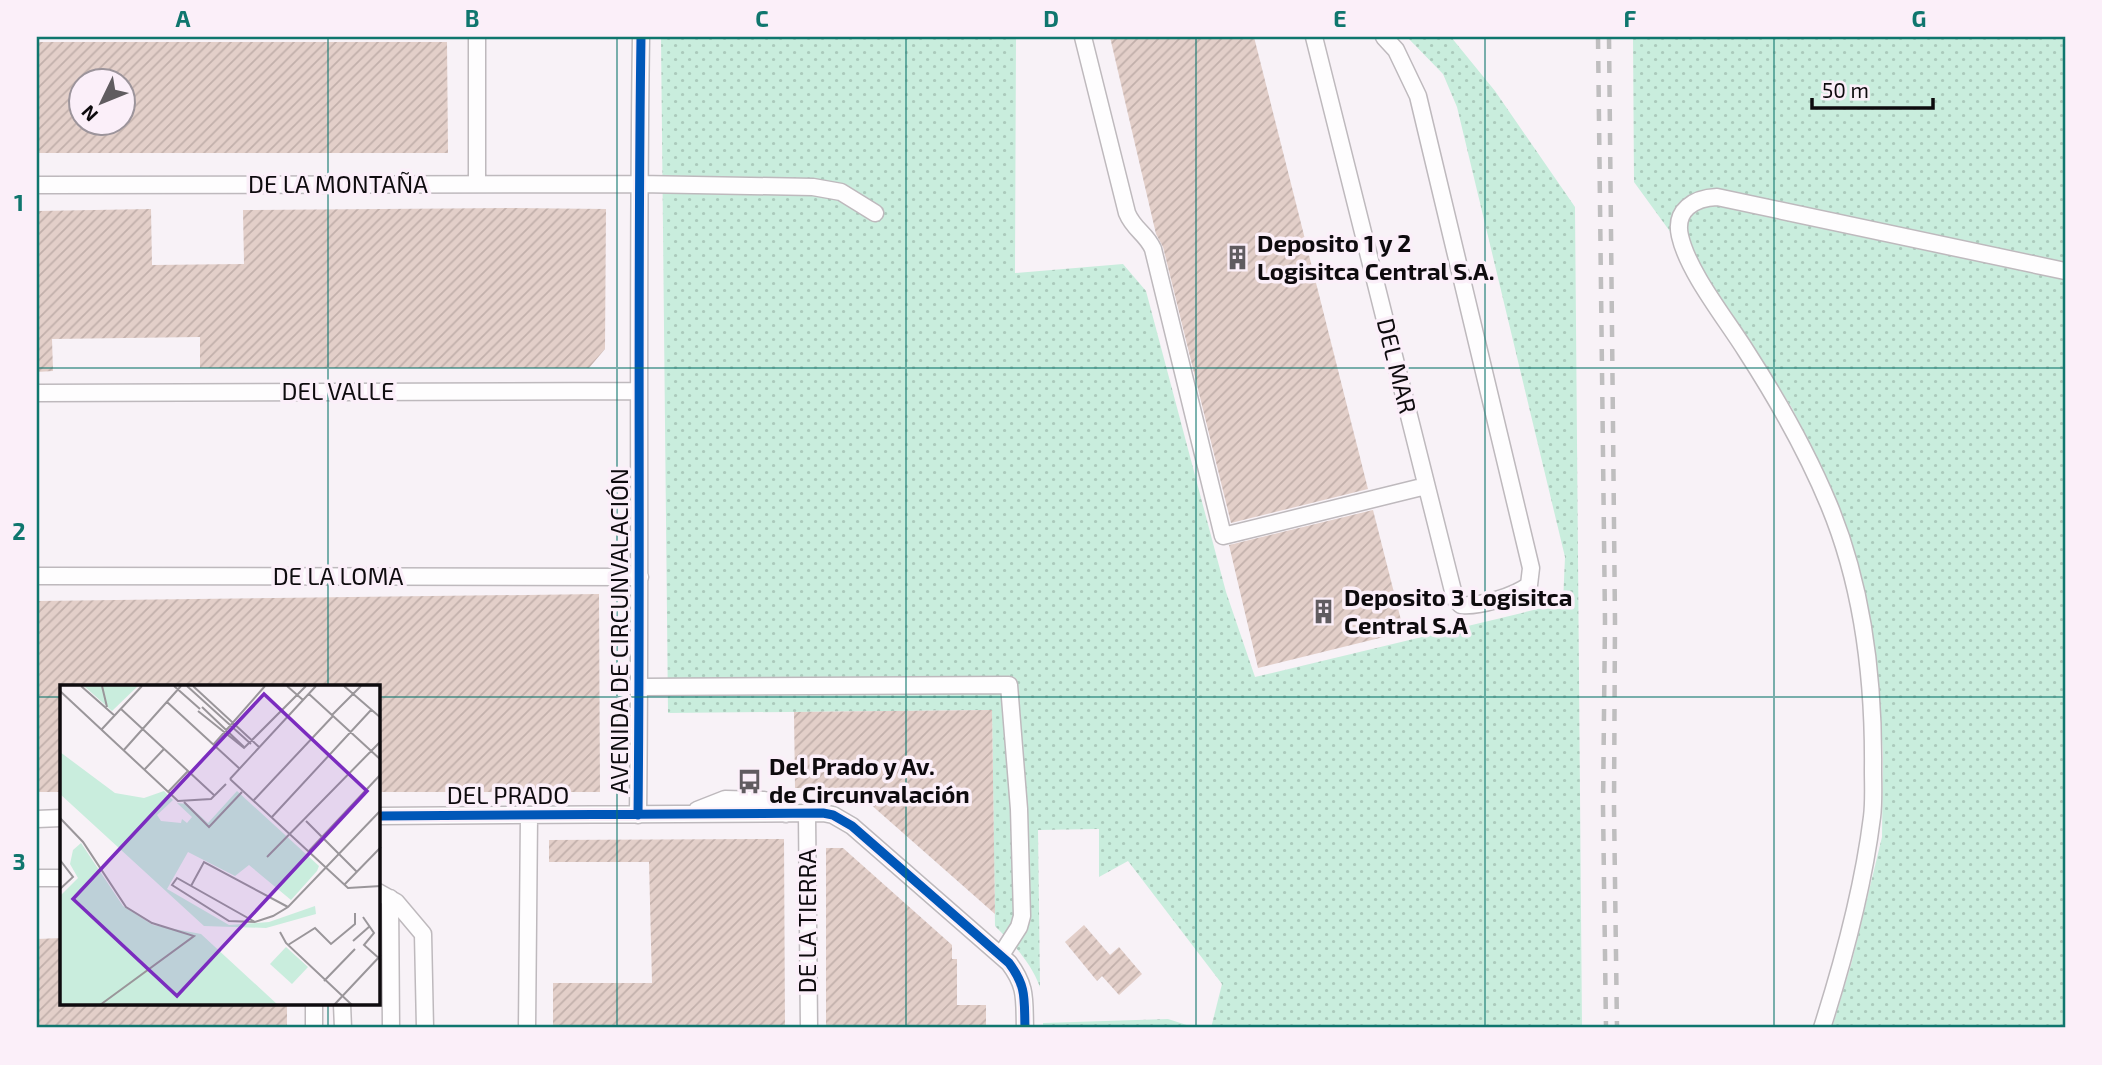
<svg xmlns="http://www.w3.org/2000/svg" width="2102" height="1065" viewBox="0 0 2102 1065" font-family="'Exo 2',sans-serif">
<defs>
<pattern id="green-dots" width="8" height="8" patternUnits="userSpaceOnUse" patternTransform="scale(1.75)"><rect width="8" height="8" fill="#c9eddd"/><path d="M2 2h.1M6 6h.1" fill="none" stroke="#abcabc" stroke-width="1.8" stroke-linecap="round"/></pattern>
<pattern id="building-hatch" width="6" height="6" patternUnits="userSpaceOnUse" patternTransform="scale(1.75)"><rect width="6" height="6" fill="#e3cfc9"/><path d="M-1 1l2-2M0 6l6-6M5 7l2-2" fill="none" stroke="#c2b0ab"/></pattern>
</defs>
<rect width="100%" height="100%" fill="#f8f2f7"/>
<!-- green -->
<path fill="url(#green-dots)" d="M661,37H1016L1015,273L1123,264L1146,291L1226,592L1255,677L1563,603L1565,557L1457,107L1443,74L1407,37H1451L1495,91L1575,207L1582,1028H1211L1222,984L1128,861L1099,877V829L1038,830L1040,987C1030,961 1014,945 995,926L992,710L668,713Z
M1633,37H2065V1028H1832L1852,961L1882,837L1883,754L1878,678L1863,585L1834,495L1792,408L1746,336L1634,182Z
M1168,1019L1196,1028H1043V1023Z"/>
<!-- building -->
<path fill="url(#building-hatch)" fill-rule="evenodd" d="M1110,37H1254L1368,489L1231,523L1163,247L1156,234Z
M37,42H447L448,153H37ZM80,80H122V122H80Z
M513,208L606,209L605,349L589,368H200V337L52,339L53,371L37,372V211L151,209L152,265L244,264L243,210Z
M1373,510L1404,632L1258,668L1229,545Z
M599,594L600,792H378V687H61V792H37V601Z
M992,710L995,914L852,788H795L794,712Z
M784,839L785,1028H553V983H652L649,862H549V840Z
M826,848H843L952,945V959H957V1005H986V1028H826Z
M1084,925L1110,955L1119,947L1142,974L1119,995L1102,976L1097,981L1065,942Z
M61,938V1004H287V1028H37V939Z"/>
<g fill="none" stroke-linecap="round" stroke-linejoin="round">
<defs>
<path id="minor" d="M477,37V184
M1083,37L1127,213C1134,230 1146,233 1153,249L1223,536L1426,486
M1314,37L1455,599L1461,605C1479,607 1515,596 1529,585L1531,568L1418,96L1396,50L1384,37
M37,185L639,184L813,187L841,192L875,213
M37,393L638,391
M37,576L640,577
M640,687L1009,685L1019,809L1022,916L1019,927L1001,955
M697,810L725,799L764,800L786,814
M807,814L809,1028
M638,815C641,555 637,296 641,37
M378,816L823,813L833,815L852,826L1009,963C1027,987 1024,999 1025,1028
M37,819L61,818
M37,878H61
M378,892L396,902L423,934L425,1028
M390,898L391,1028
M314,1004V1028
M342,1004L343,1028
M527,1028L529,816
M1822,1028C1844,959 1863,889 1872,817C1874,802 1873,785 1873,770C1874,681 1863,587 1829,505C1807,452 1777,399 1746,351C1726,319 1688,272 1680,236C1674,210 1694,198 1717,197L2065,271"/>
</defs>
<!-- minor casing -->
<use href="#minor" stroke="#beb9bd" stroke-width="19"/>
<!-- minor -->
<use href="#minor" stroke="#fefdfe" stroke-width="16"/>
<!-- rail -->
<path stroke="#bfbebf" stroke-width="4.5" stroke-dasharray="12 12" stroke-linecap="butt" d="M1598,37L1605,621L1603,806L1606,1028
M1609,37L1615,621L1614,807L1617,1028"/>
<defs>
<path id="cycleway" d="M638,815C641,555 637,296 641,37
M378,816L823,813L833,815L852,826L1009,963C1027,987 1024,999 1025,1028"/>
</defs>
<!-- cycleway casing -->
<use href="#cycleway" stroke="#fbeff9" stroke-width="13"/>
<!-- cycleway -->
<use href="#cycleway" stroke="#0057b8" stroke-width="9"/>
</g>
<!-- grid -->
<path fill="none" stroke="#0f766e" stroke-width="2" stroke-opacity="0.55" d="M328,37V687M617,37V1028M906,37V1028M1196,37V1028M1485,37V1028M1774,37V1028M37,368H2065M37,697H61M378,697H2065M328,1004V1028"/>
<!-- icons -->
<defs>
<symbol id="building-bare" viewBox="-9 -9 18 18"><path d="M-4-6H4V6H1V3H-1V6H-4ZM-2.5-4.3h1.7v1.8h-1.7ZM.8-4.3h1.7v1.8H.8ZM-2.5-1h1.7V.8h-1.7ZM.8-1h1.7V.8H.8Z" fill="#605c60" stroke="#fbeff9" stroke-width="2.5" paint-order="stroke"/></symbol>
<symbol id="bus-bare" viewBox="-9 -9 18 18"><path d="M-5-6H5V4H4V6H2V4H-2V6H-4V4H-5ZM-3.5-4V0h7V-4ZM-3.5 1.2v1.5H-2V1.2ZM2 1.2v1.5H3.5V1.2Z" fill="#605c60" stroke="#fbeff9" stroke-width="2.5" paint-order="stroke"/></symbol>
</defs>
<g fill-rule="evenodd">
<use href="#building-bare" x="1220" y="240" width="35" height="35"/>
<use href="#building-bare" x="1306" y="594" width="35" height="35"/>
<use href="#bus-bare" x="732" y="764" width="35" height="35"/>
</g>
<g text-anchor="middle" stroke-width="7" stroke-linejoin="round" paint-order="stroke">
<!-- street labels -->
<g font-size="24" fill="#0e0b0e" stroke="#fbeff9">
<text x="338" y="193">DE LA MONTAÑA</text>
<text transform="translate(1396 366) rotate(76)" y="8">DEL MAR</text>
<text x="338" y="400">DEL VALLE</text>
<text x="338" y="585">DE LA LOMA</text>
<text transform="translate(620 631) rotate(-90)" y="8">AVENIDA DE CIRCUNVALACIÓN</text>
<text x="508" y="804">DEL PRADO</text>
<text transform="translate(808 921) rotate(-90)" y="8">DE LA TIERRA</text>
</g>
<!-- poi labels -->
<g font-size="24" font-weight="bold" fill="#0e0b0e" stroke="#fbeff9" text-anchor="start">
<text x="1257" y="252">Deposito 1 y 2<tspan x="1257" dy="28">Logisitca Central S.A.</tspan></text>
<text x="1344" y="606">Deposito 3 Logisitca<tspan x="1344" dy="28">Central S.A</tspan></text>
<text x="769" y="775">Del Prado y Av.<tspan x="769" dy="28">de Circunvalación</tspan></text>
</g>
</g>
<!-- overview -->
<g transform="translate(60 685)">
<rect width="320" height="320" fill="#f8f2f7"/>
<path d="M24,1H78L52,26ZM0,67L55,108L84,113L104,106L113,115L97,130L101,136L121,138L122,134L127,138L132,132L117,118L127,119L148,138L177,106L259,181L257,186L231,215L189,180L175,191L128,167L107,204L169,240L209,237L255,221L256,229L206,243L144,241L0,109ZM21,158L63,221L93,240L141,249L218,320H0V211L18,193L10,179L13,165Z" fill="#c9eddd"/>
<path d="M226,262L248,282L232,299L210,279Z" fill="#c9eddd"/>
<path fill="none" stroke="#9a969a" stroke-width="2" d="M21,1L55,31M42,1L47,22M114,1L140,24M127,1L191,59M133,1L199,62M227,1L243,15M284,1L321,33M0,6L118,116L151,114L166,99M249,9L321,75M107,17L180,84M142,22L184,62M61,24L155,111M138,26L184,63L246,1M272,30L301,1M42,44L82,1M154,59L205,1M63,66L121,1M84,85L104,64M170,94L288,203L321,201M170,94L256,1M108,107L128,86M193,116L273,31M124,117L149,142L182,107M0,133L23,157L66,222L92,238L134,251L40,320M211,133L311,25M246,136L297,187M248,167L321,89M207,172L321,56M0,175L13,192L0,204M284,200L321,162M131,201L144,177L228,222M303,232L314,248L304,260L321,275M195,237L169,236L112,200L117,193L195,237L213,231L228,222L321,125M220,247L226,258L292,320M293,256L310,241M228,260L255,243L271,259L295,239V228M264,296L295,264M274,320L321,270"/>
<path fill="#7b2cbf" fill-opacity="0.15" stroke="#7b2cbf" stroke-width="3.5" d="M204,9L307,106L117,311L13,214Z"/>
<rect width="320" height="320" fill="none" stroke="#0e0b0e" stroke-width="3.5"/>
</g>
<!-- border -->
<rect width="2102" height="1065" fill="none" stroke="#fbeff9" stroke-width="77"/>
<!-- north arrow -->
<g transform="translate(102 102) rotate(227)"><circle r="33" fill="#fbeff9" stroke="#9c949b" stroke-width="2"/>
<path d="M0-5L12 26L0 18L-12 26Z" fill="#605c60"/>
<text y="-10" font-size="19" font-weight="bold" text-anchor="middle" fill="#0e0b0e">N</text>
</g>
<!-- scale -->
<path d="M1812 98v10h121v-10" fill="none" stroke="#0e0b0e" stroke-width="3.5"/>
<text x="1822" y="98" font-size="21" fill="#0e0b0e" stroke="#fbeff9" stroke-width="5" paint-order="stroke">50 m</text>
<rect x="38" y="38" width="2026" height="988" fill="none" stroke="#0f766e" stroke-width="2.5"/>
<g font-size="23" text-anchor="middle" font-weight="bold" fill="#0f766e">
<text x="183" y="27">A</text>
<text x="472" y="27">B</text>
<text x="762" y="27">C</text>
<text x="1051" y="27">D</text>
<text x="1340" y="27">E</text>
<text x="1630" y="27">F</text>
<text x="1919" y="27">G</text>
<text x="19" y="211">1</text>
<text x="19" y="540">2</text>
<text x="19" y="870">3</text>
</g>
</svg>
